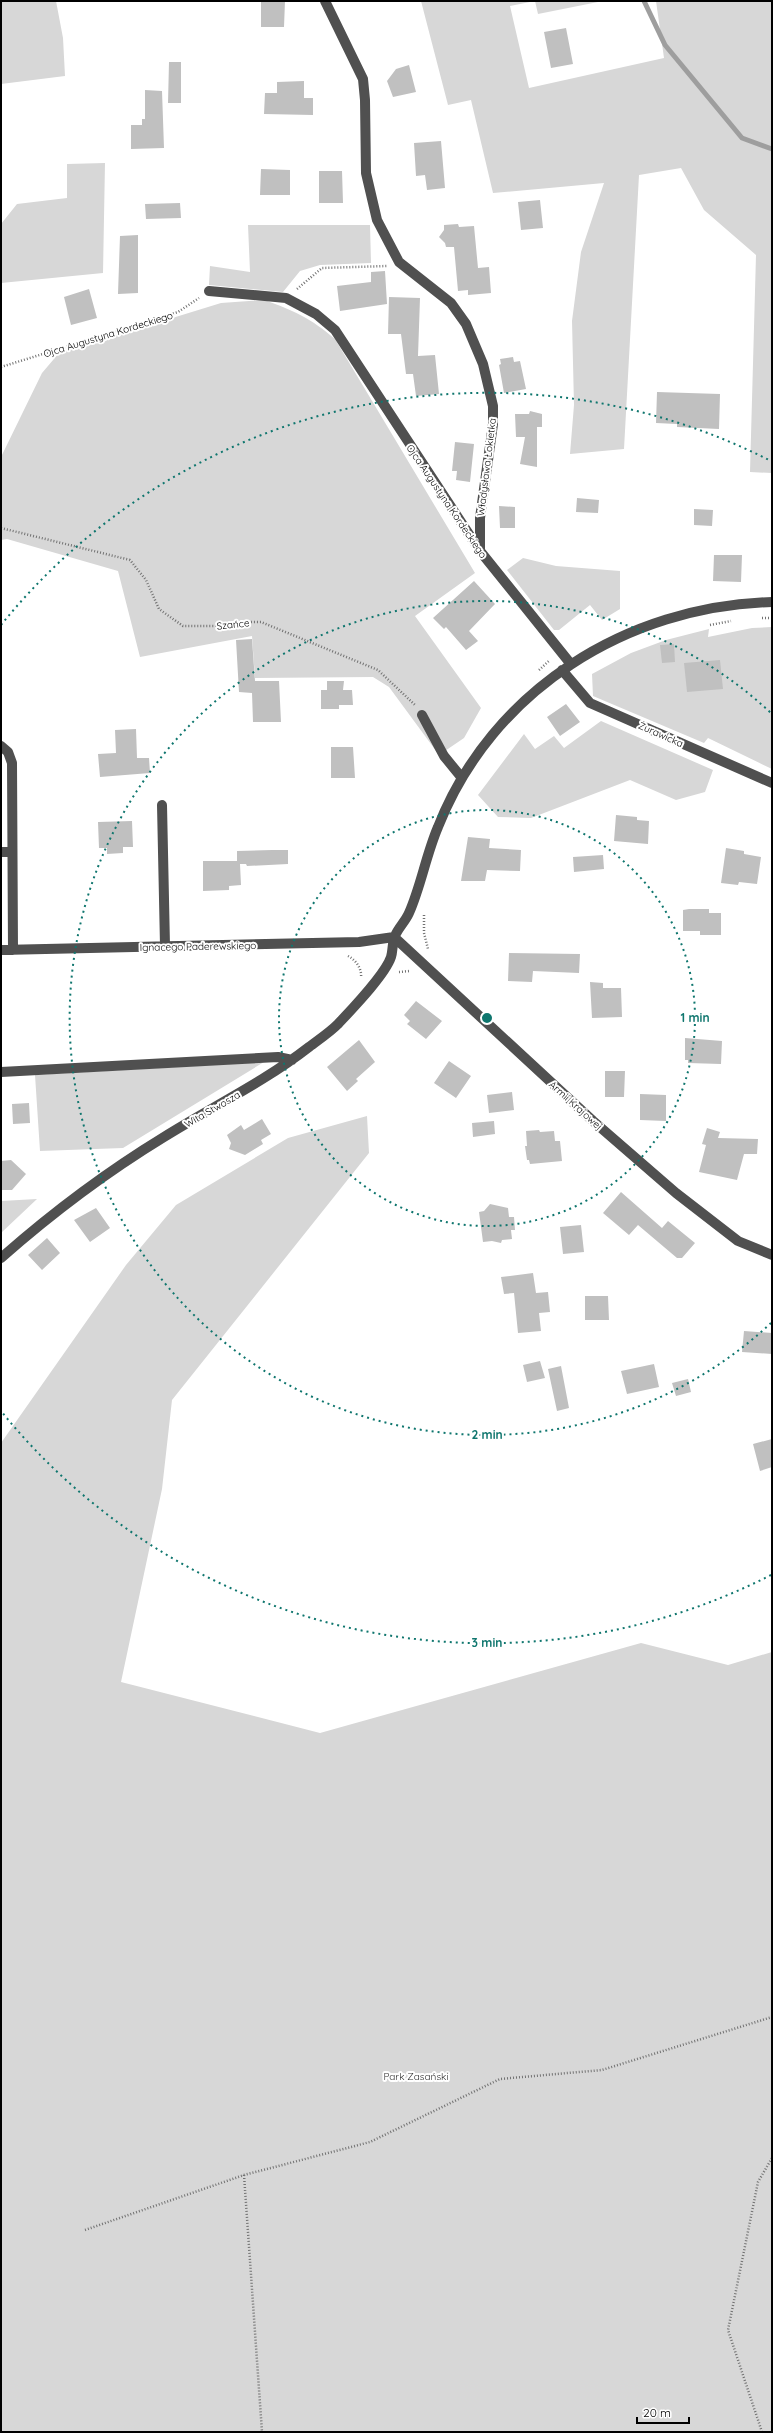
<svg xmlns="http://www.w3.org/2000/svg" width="773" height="2433" viewBox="0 0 773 2433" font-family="Quicksand,sans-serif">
<rect width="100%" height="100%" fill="#fff"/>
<!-- green -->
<path fill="#d7d7d7" d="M1,1H56L63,38L65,76L1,84Z
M421,1H603L538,14L535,1L510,6L529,88L664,58L656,1H772V473L750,472L756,255L704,210L681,168L639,175L624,449L570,454L574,405L572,321L581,252L604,183L493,193L471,100L448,105Z
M105,163L103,273L1,283V224L17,204L67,198V164Z
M248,225H370L371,263L320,265L300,271L283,292L209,285L210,266L250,272Z
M264,300C293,310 312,319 335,339L475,573L415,616L481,708L464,738L439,755L389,687L373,677L255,678L252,636L140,657L118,571L7,539L1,540V457L42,373L59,353L221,303Z
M523,558L556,566L620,571V609L602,620L590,605L559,630H554L507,570Z
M772,627V769L708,738L704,743L593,696L592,674L631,653L666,640L709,629L708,637L752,628Z
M601,721L713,770L705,792L676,800L630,780L531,818L498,817L478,795L524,734L535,749L554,736L564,748Z
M264,1062L123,1148L40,1151L35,1075Z
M367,1116L369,1153L172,1400L162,1489L121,1682L320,1733L641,1643L728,1665L772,1652V2432H1V1443L126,1265L176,1205L288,1138Z
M37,1199L1,1233V1201Z"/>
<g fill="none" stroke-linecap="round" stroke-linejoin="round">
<!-- stream -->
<path stroke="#9e9e9e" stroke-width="5" d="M644,1L665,45L742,138L772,149"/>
</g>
<!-- building -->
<path fill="#c0c0c0" d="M285,1L284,27H261V2Z
M566,28L573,64L551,68L544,32Z
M169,62H181V103H168Z
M409,65L416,92L393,97L387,81L396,69Z
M304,81V98H313V115L264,114L265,93H277V82Z
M145,90L162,91L164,148L131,149V125H142V119H145Z
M441,141L445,188L427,190L425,175L416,176L414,143Z
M261,169L290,170V195H260Z
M319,171H342L343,203H319Z
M540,200L543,228L521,230L518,202Z
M180,203L181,218L146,219L145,204Z
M458,224L459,227L474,226L478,268L489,267L491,293L468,295V290L458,291L454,247H446L445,243L439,237L444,230V225Z
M138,235V293L118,294L120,236Z
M385,271L387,304L340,311L337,286L371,282V272Z
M89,289L97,318L71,325L64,297Z
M389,297L420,298L418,356L435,355L439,394L416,396L413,374H406L401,334H388Z
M513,357L514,362L520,361L526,389L504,393L499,365L501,364L500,359Z
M657,392L720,394L719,429L677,427V424L656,423Z
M530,411L542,414V427H537V467L520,464L525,437H516L515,414H529Z
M455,442L474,444L470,482L456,480L457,471H452Z
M577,498L599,500L598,513L576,512Z
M499,506L515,507V528H500Z
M694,509L713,510L712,526L694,525Z
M714,555H742L741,582L713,581Z
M474,581L495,604L469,631L478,641L466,650L446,627L444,629L433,618Z
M252,639L255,681H279L281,722H253L252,693L239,692L236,640Z
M674,644L675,662L662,663L660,645Z
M720,660L723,689L687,692L684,663Z
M327,681H344L343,690H352L353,705H339V709H321V690H327Z
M566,704L580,722L560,736L547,717Z
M136,729L137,758H149L150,773L100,777L98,754L116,753L115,730Z
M331,747H353L355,778H331Z
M616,815L637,817V820L649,821L648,844L614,841Z
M132,821L133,847H123V853L107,854V848H99L98,822Z
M468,837L490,839L489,848L521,850L520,871L487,870L485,881H461Z
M726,848L744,851V854L761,857L757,884L739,882L738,885L721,883Z
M272,850H288V864L247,866L246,864H240L241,885L229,886V890L203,891V861H237V851Z
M603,855L604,869L574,872L573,857Z
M689,909H709V913H721V935H700V931H683V910Z
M509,953L580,954L579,973L533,971L532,982L508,981Z
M590,982L603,983V988H621L622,1017L592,1018Z
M416,1001L442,1021L426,1039L407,1024L410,1021L404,1015Z
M685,1038L722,1041L721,1064L688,1063V1060H685Z
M359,1040L375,1062L356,1079L358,1081L347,1091L327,1067Z
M449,1061L471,1076L456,1098L434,1083Z
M605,1071H625L624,1097H605Z
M512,1092L514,1110L489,1113L487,1095Z
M640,1094L666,1095V1121L640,1120Z
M29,1103L30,1123L13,1124L12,1104Z
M262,1119L271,1134L261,1140L263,1144L245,1155L229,1149L231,1143L227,1135L241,1125L244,1130Z
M494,1121L495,1134L473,1137L472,1123Z
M707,1128L720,1132L718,1138L758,1139L757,1154H744L737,1180L699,1172L706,1145L702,1144Z
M539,1130L540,1132L554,1131L555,1141H560L562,1161L530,1164L529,1160H527L525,1146H527L526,1131Z
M11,1160L26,1174L12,1190H2L1,1161Z
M621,1192L662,1228L668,1221L695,1243L682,1258H677L638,1225L629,1235L603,1213Z
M490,1204L508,1208L509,1217H514L515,1230H511L512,1239L502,1240L501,1243L492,1241L483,1242L479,1212L484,1211Z
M96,1208L110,1228L90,1242L74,1220Z
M581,1225L584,1252L563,1254L560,1227Z
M47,1238L60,1253L42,1270L28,1255Z
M533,1273L536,1293L548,1292L550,1312L539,1313L541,1331L518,1333L514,1293L504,1294L501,1277Z
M585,1296H608L609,1320H585Z
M744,1331L772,1333V1354L742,1352Z
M540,1361L545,1378L527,1382L523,1365Z
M654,1364L659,1387L627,1394L621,1371Z
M561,1366L569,1408L557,1411L548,1369Z
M688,1379L691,1392L676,1396L672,1383Z
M772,1439V1467L760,1471L753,1444Z"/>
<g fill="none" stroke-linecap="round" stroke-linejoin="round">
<!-- path -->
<path stroke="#727272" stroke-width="2.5" stroke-dasharray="1 2" stroke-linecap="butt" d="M297,289L322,268L387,266
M1,367L178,312L199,298
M1,528L130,560L146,580L159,609L183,626H214L237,622H261L378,670L415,705
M762,618H772
M710,625L731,621
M539,670L550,660
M424,915V933L428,949
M348,956C356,960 362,969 361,977
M399,972L410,971
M244,2175L262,2432
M85,2230L244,2175L370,2142L500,2079L602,2070L772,2017
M762,2432L728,2330L758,2182L772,2158"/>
<!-- minor -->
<path stroke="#505050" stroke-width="10" d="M325,1L363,79L365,100L366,173L377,220L399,262L451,303L466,324L483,364L493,406V424L480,518V551
M209,291L286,298L316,314L335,330L480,551L570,663
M562,670L590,703L772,783
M422,715L444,756L462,778
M1,746L8,752L12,763L13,950
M162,805L165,946
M1,852H12
M394,937L593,1121L676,1193L738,1241L772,1255
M1,950L359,942L394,937
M1,1072L278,1057L292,1060
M1,1258C52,1213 105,1173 164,1137C212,1107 264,1082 309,1047C318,1040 329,1033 338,1024C352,1009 385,975 391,957C393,951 392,943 395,936C398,928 405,922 409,913C421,886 426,855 438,827C492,690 627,606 772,602"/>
</g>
<!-- distance rings -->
<g fill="none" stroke="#0f766e" stroke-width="2" stroke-dasharray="2 4">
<circle cx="487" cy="1018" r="208"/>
<path d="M771 1323A417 417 0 1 1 771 713"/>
<path d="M771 1575A625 625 0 0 1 1 1411M1 625A625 625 0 0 1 771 461"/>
</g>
<g text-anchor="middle" stroke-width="4" stroke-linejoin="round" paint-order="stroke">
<!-- street labels -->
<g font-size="10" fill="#000" stroke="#fff">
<text transform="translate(108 334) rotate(-17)" y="4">Ojca Augustyna Kordeckiego</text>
<text transform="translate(486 467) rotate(-83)" y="4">Władysława Łokietka</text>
<text transform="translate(447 501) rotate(56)" y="4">Ojca Augustyna Kordeckiego</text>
<text transform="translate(233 624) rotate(-6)" y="4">Szańce</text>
<text transform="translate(661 734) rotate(24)" y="4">Żurawicka</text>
<text transform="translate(198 946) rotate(-1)" y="4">Ignacego Paderewskiego</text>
<text transform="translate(576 1105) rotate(42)" y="4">Armii Krajowej</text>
<text transform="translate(212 1109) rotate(-30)" y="4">Wita Stwosza</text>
</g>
<!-- park labels -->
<g font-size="10" fill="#2e2e2e" stroke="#fff">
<text x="416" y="2080">Park Zasański</text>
</g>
</g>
<circle cx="487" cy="1018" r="6" fill="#0f766e" stroke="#fff" stroke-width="2"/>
<g font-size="12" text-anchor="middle" font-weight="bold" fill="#0f766e" stroke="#fff" stroke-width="4" stroke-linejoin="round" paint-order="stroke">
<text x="695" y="1022">1 min</text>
<text x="487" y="1439">2 min</text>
<text x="487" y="1647">3 min</text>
</g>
<!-- border -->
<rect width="773" height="2433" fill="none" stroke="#000000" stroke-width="4"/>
<!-- scale -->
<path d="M637 2417v6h52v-6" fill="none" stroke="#000000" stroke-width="2"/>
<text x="643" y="2417" font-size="12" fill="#000000" stroke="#ffffff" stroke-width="3" paint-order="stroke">20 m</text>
</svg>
